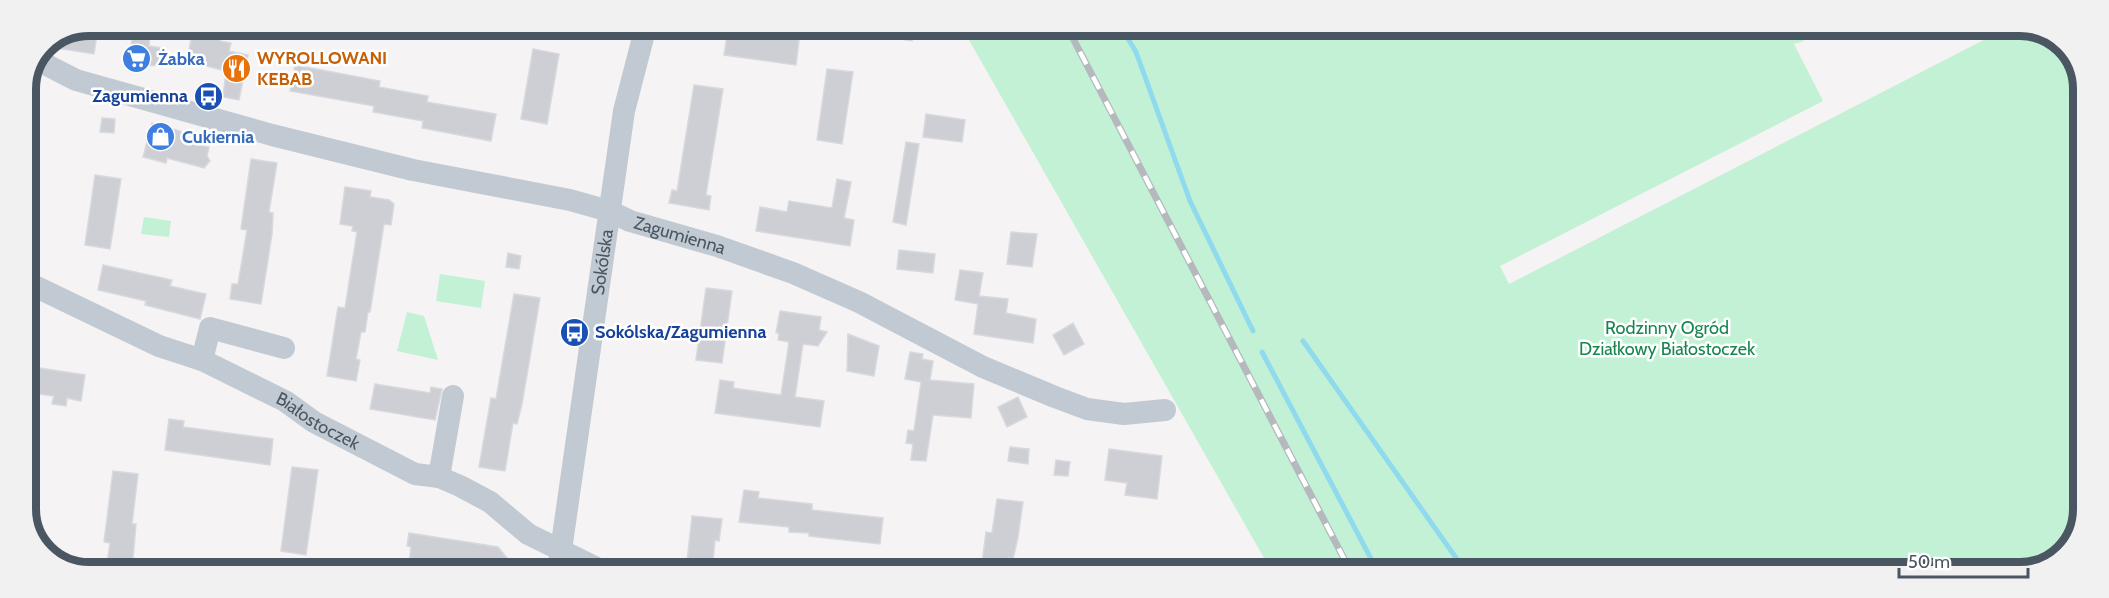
<svg xmlns="http://www.w3.org/2000/svg" width="2109" height="598" viewBox="0 0 2109 598" font-family="Cabin,sans-serif">
<rect width="100%" height="100%" fill="#f5f3f3"/>
<!-- green -->
<path fill="#c3f1d5" d="M961,26L1797,27L1804,41L1794,44L1823,101L1500,266L1509,284L2007,28H2036L2068,47L2083,84L2081,525L2059,559L2021,572H1272Z
M144,217L171,221L169,237L141,234Z
M440,274L485,281L481,308L436,301Z
M407,312L424,316L438,360L397,351Z"/>
<g fill="none" stroke-linecap="round" stroke-linejoin="round">
<!-- stream -->
<path stroke="#90daee" stroke-width="5" d="M1121,27L1136,52L1190,201L1253,331
M1303,341L1466,572
M1262,352L1378,572"/>
</g>
<!-- building -->
<path fill="#cdcfd5" stroke="#d7d9de" stroke-width="1.5" d="M89,26H98L94,54L43,46Z
M872,26H914L912,41L872,34Z
M193,29L221,35L220,41L231,43L229,51L248,55L239,100L223,97L226,71L187,61Z
M728,29L799,40L796,65L724,55Z
M133,30L150,32L149,46L163,48L161,66L129,64Z
M533,49L559,54L547,124L521,119Z
M295,65L380,81L379,87L428,96L427,102L496,114L491,141L422,128L423,121L373,112L374,106L290,91Z
M827,69L853,72L842,144L817,140Z
M694,85L723,89L706,195L711,196L709,210L669,203L672,190L677,191Z
M926,114L965,120L962,142L923,137Z
M102,118L115,119L114,133L100,132Z
M152,123L183,132L181,139L209,147L207,156L210,161L204,168L167,158L166,163L143,157Z
M906,142L919,144L906,225L893,222Z
M251,159L277,163L269,212L273,213L272,234L261,304L230,299L232,284H238L247,230L241,229Z
M95,175L121,179L110,249L85,245Z
M837,179L851,182L844,218L854,220L850,246L756,231L760,207L787,212L789,201L832,208Z
M345,187L371,191L370,197L389,200L394,204L391,225L384,224L370,312H368L365,332H361L356,359L360,360L356,381L327,376L338,307L345,308L357,232L352,231L353,226L340,224Z
M1011,232L1037,234L1032,267L1007,264Z
M899,250L935,254L933,273L897,269Z
M508,253L521,256L519,269L506,267Z
M103,265L172,280L170,286L206,294L200,319L145,305L146,301L98,290Z
M960,270L983,273L979,296L1008,299L1006,313L1036,319L1033,343L974,334L978,304L955,300Z
M706,288L732,291L722,363L696,360Z
M514,294L540,298L522,404L517,424L513,423L505,471L479,467L491,398L496,399Z
M780,311L821,317L819,330L827,332L818,346L803,344L795,397L824,401L820,427L715,413L720,380L734,382L733,388L781,395L789,342L778,340L779,333H776Z
M1073,323L1084,344L1064,355L1053,335Z
M848,334L879,346L874,376L847,371Z
M910,352L923,354L922,359L933,361L930,380L974,384L971,418L933,415L926,461L911,460L913,444L906,443L908,430L914,431L921,382L905,379Z
M26,366L85,375L81,401L67,398L66,406L52,404L54,396L26,392Z
M375,384L430,393L431,387L442,389L435,420L370,409Z
M1018,397L1027,417L1007,427L998,407Z
M169,419L184,421L183,427L273,439L270,465L165,450Z
M1010,447L1029,449L1028,464L1008,461Z
M1109,449L1162,456L1157,499L1125,495L1127,483L1105,480Z
M1056,460L1070,462L1068,476L1054,475Z
M292,467L318,470L306,555L281,551Z
M113,471L138,474L132,524H136L132,570H106L110,543L104,542Z
M744,490L759,492L758,498L812,504V510L883,518L880,544L809,536V533L789,532V527L739,522Z
M997,499L1023,502L1018,537L1013,559L1009,558L1007,571H981L986,532L992,533Z
M692,516L722,519L719,541L715,540L712,571H686Z
M409,533L498,547L507,558L505,571H408L411,547L407,546Z"/>
<g fill="none" stroke-linecap="round" stroke-linejoin="round">
<!-- minor -->
<g stroke="#c1cad2" stroke-width="22">
<path id="s1" d="M37,60L76,80L272,135L413,170L570,200L609,211L630,221L717,246L793,273L859,302L983,367L1055,397L1087,409L1124,414L1165,410"/>
<path id="s2" d="M26,282L159,346L202,360L285,401L314,422L415,474L439,477L460,486L490,502L528,534L603,571"/>
<path d="M202,360L210,328L284,348"/>
<path d="M439,477L453,396"/>
<path id="s3" d="M558,571L624,111L646,26"/>
</g>
<defs>
<path id="rail" d="M1067,27L1351,572"/>
</defs>
<!-- rail casing -->
<use href="#rail" stroke="#b5b8bd" stroke-width="7"/>
<!-- rail -->
<use href="#rail" stroke="#fff" stroke-width="4.5" stroke-dasharray="14" stroke-linecap="butt"/>
</g>
<!-- icons -->
<defs>
<symbol id="supermarket-disc" viewBox="-11 -11 22 22"><circle r="9.5" fill="#3f7fe0" stroke="#fff"/><path d="M-6-5.5h2.5l.6 2H6L4.5 2H-2.5L-4.4-4H-6ZM-1.5 3.2a1.3 1.3 0 1 0 .1 0ZM3 3.2a1.3 1.3 0 1 0 .1 0Z" fill="#fff"/></symbol>
<symbol id="restaurant-disc" viewBox="-11 -11 22 22"><circle r="9.5" fill="#e8710a" stroke="#fff"/><path d="M-5-6h1v4h1v-4h1v4h1v-4h1v5L-1.5 .5V6h-2V.5L-5-1ZM5-6V6H3V1.5H1.5Q1.5-4 5-6Z" fill="#fff"/></symbol>
<symbol id="bus-disc" viewBox="-11 -11 22 22"><circle r="9.5" fill="#1a4fb4" stroke="#fff"/><path d="M-5-6H5V4H4V6H2V4H-2V6H-4V4H-5ZM-3.5-4V0h7V-4ZM-3.5 1.2v1.5H-2V1.2ZM2 1.2v1.5H3.5V1.2Z" fill="#fff"/></symbol>
<symbol id="shop-disc" viewBox="-11 -11 22 22"><circle r="9.5" fill="#3f7fe0" stroke="#fff"/><path d="M-5-2.5h2.3a2.7 3.5 0 0 1 5.4 0H5L5.5 6h-11ZM-1.5-2.5h3a1.5 2.3 0 0 0-3 0Z" fill="#fff"/></symbol>
</defs>
<g fill-rule="evenodd">
<use href="#supermarket-disc" x="120" y="42" width="33" height="33"/>
<use href="#restaurant-disc" x="220" y="52" width="33" height="33"/>
<use href="#bus-disc" x="192" y="80" width="33" height="33"/>
<use href="#shop-disc" x="144" y="120" width="33" height="33"/>
<use href="#bus-disc" x="558" y="316" width="33" height="33"/>
</g>
<g text-anchor="middle" stroke-width="5" stroke-linejoin="round" paint-order="stroke">
<!-- food labels -->
<g font-size="18" font-weight="bold" fill="#c56008" stroke="#fff" text-anchor="start">
<text x="257" y="64">WYROLLOWANI<tspan x="257" dy="21">KEBAB</tspan></text>
</g>
<!-- shop labels -->
<g font-size="18" font-weight="bold" fill="#366cbe" stroke="#fff" text-anchor="start">
<text x="158" y="65">Żabka</text>
<text x="182" y="143">Cukiernia</text>
</g>
<!-- transit labels -->
<g font-size="18" font-weight="bold" fill="#164399" stroke="#fff" text-anchor="end">
<text x="188" y="102">Zagumienna</text>
<text x="595" y="338" text-anchor="start">Sokólska/Zagumienna</text>
</g>
<!-- street labels -->
<g font-size="18" fill="#4a5661" stroke="#fff">
<text dy="6" stroke="none"><textPath href="#s1" startOffset="668">Zagumienna</textPath></text>
<text dy="6" stroke="none"><textPath href="#s3" startOffset="312">Sokólska</textPath></text>
<text dy="6" stroke="none"><textPath href="#s2" startOffset="324">Białostoczek</textPath></text>
</g>
<!-- park labels -->
<g font-size="18" fill="#17864f" stroke="#fff">
<text x="1667" y="334">Rodzinny Ogród<tspan x="1667" dy="21">Działkowy Białostoczek</tspan></text>
</g>
</g>
<!-- crop -->
<path d="M0 0H2109V598H0ZM89 36H2020A53 53 0 0 1 2073 89V509A53 53 0 0 1 2020 562H89A53 53 0 0 1 36 509V89A53 53 0 0 1 89 36Z" fill="#f1f1f2" fill-rule="evenodd"/>
<path fill="none" stroke="#4a5661" stroke-width="8" d="M89 36H2020A53 53 0 0 1 2073 89V509A53 53 0 0 1 2020 562H89A53 53 0 0 1 36 509V89A53 53 0 0 1 89 36Z"/>
<!-- scale -->
<path d="M1899 568v9h129v-9" fill="none" stroke="#4a5661" stroke-width="3"/>
<text x="1908" y="568" font-size="18" fill="#4a5661" stroke="#ffffff" stroke-width="4.5" paint-order="stroke">50 m</text>
</svg>
